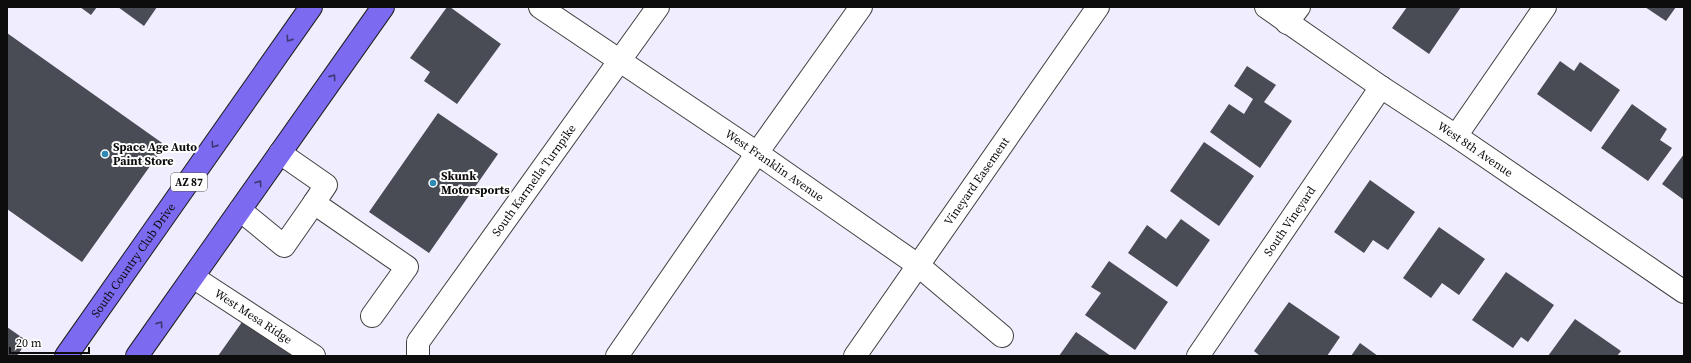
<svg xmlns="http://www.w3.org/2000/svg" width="1691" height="363" viewBox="0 0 1691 363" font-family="'Source Serif 4',serif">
<rect width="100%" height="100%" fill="#f0edfe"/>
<!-- building -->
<path fill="#4a4c55" d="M80,7H97L91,15Z
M118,7H157L144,26Z
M447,7H450L501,44L457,104L424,81L430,72L410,58Z
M1407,7H1461L1429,54L1392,28Z
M1645,7H1676L1666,21Z
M7,33L165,145L82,262L7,209Z
M1560,61L1574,71L1580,62L1620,90L1591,132L1537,94Z
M1247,66L1276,85L1264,102L1292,121L1260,168L1210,132L1229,104L1244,114L1253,99L1234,86Z
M1632,104L1667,129L1660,140L1672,148L1648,181L1601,148Z
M438,113L498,154L429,253L369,212Z
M1204,142L1254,176L1219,226L1170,191Z
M1684,154V200L1662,184Z
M1370,180L1415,212L1388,250L1373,240L1364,253L1334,232Z
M1181,219L1210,240L1177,287L1128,253L1147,225L1166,239Z
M1439,227L1485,259L1459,295L1442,283L1431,298L1403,278Z
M1109,261L1168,302L1135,350L1085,315L1101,293L1091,287Z
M1506,272L1554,305L1528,342L1521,337L1513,348L1472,320Z
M1289,302L1340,337L1327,356H1260L1254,351Z
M1575,319L1621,351L1617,356H1548Z
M242,322L293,356H218Z
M7,327L27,341L17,356H7Z
M1076,332L1111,356H1059Z
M1360,343L1378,356H1351Z"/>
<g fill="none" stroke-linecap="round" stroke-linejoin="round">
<defs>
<g id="minor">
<path id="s1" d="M540,7L757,153L919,266L1002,336"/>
<path id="s2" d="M1266,7L1381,87L1456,136L1684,292"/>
<path d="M1287,23L1299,7"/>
<path d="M1456,136L1545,7"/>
<path d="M280,153L326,185L314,203L407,267L372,316"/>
<path d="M240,210L284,246L314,203"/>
<path id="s3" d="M193,277L314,356"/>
<path id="s4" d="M418,356V342L658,7"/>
<path d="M617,356L757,153L861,7"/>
<path id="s5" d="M855,356L1098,7"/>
<path id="s6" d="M1198,356L1381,87"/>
</g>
<g id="major">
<path id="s7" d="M66,356L311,7"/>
<path d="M137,356L383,7"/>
</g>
</defs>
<!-- minor casing -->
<use href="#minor" stroke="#404040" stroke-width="24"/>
<!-- major casing -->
<use href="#major" stroke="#1e1e1e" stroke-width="24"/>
<!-- minor -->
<use href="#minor" stroke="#fff" stroke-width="22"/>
<!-- major -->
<use href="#major" stroke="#7c6bf0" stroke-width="22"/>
</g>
<!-- one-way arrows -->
<defs><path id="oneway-chevron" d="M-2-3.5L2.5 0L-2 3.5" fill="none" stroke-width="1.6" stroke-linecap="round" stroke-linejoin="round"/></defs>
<g stroke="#3f3773">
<use href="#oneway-chevron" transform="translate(289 39) rotate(125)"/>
<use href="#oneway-chevron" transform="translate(333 77) rotate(-55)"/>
<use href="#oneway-chevron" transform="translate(214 145) rotate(125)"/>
<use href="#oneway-chevron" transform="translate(259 183) rotate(-55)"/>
<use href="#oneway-chevron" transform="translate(160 324) rotate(-55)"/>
</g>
<!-- markers -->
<g fill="#2d89b4" stroke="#fff" stroke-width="1.5">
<circle cx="105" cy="154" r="4"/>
<circle cx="433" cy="183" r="4"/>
</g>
<g text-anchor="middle" stroke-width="4" stroke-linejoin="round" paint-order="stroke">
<!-- shield labels -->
<rect fill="#fff" stroke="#565656" stroke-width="1" x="171" y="173" width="36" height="18" rx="3"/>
<g font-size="11" font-weight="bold" fill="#0d0d0d">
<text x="189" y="186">AZ 87</text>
</g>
<!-- poi labels -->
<g font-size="12" font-weight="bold" fill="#0d0d0d" stroke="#fff" text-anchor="start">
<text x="113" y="151">Space Age Auto<tspan x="113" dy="14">Paint Store</tspan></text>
<text x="441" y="180">Skunk<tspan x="441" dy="14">Motorsports</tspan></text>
</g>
<!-- street labels -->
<g font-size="12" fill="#0d0d0d" stroke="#fff">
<text dy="4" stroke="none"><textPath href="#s2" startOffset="253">West 8th Avenue</textPath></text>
<text dy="4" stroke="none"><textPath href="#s1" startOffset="283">West Franklin Avenue</textPath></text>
<text dy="4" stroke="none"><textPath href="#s4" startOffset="213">South Karmella Turnpike</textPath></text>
<text dy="4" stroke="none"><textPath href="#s5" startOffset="213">Vineyard Easement</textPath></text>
<text dy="4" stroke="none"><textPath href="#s6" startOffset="163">South Vineyard</textPath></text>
<text dy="4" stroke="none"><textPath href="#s7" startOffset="117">South Country Club Drive</textPath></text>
<text dy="4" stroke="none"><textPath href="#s3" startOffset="72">West Mesa Ridge</textPath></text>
</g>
</g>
<!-- border -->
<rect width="1691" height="363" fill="none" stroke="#0d0d0d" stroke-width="16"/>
<!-- scale -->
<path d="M10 347v6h79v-6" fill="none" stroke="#0d0d0d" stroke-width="2"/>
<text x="16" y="347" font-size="12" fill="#0d0d0d" stroke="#ffffff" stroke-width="3" paint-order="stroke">20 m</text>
</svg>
